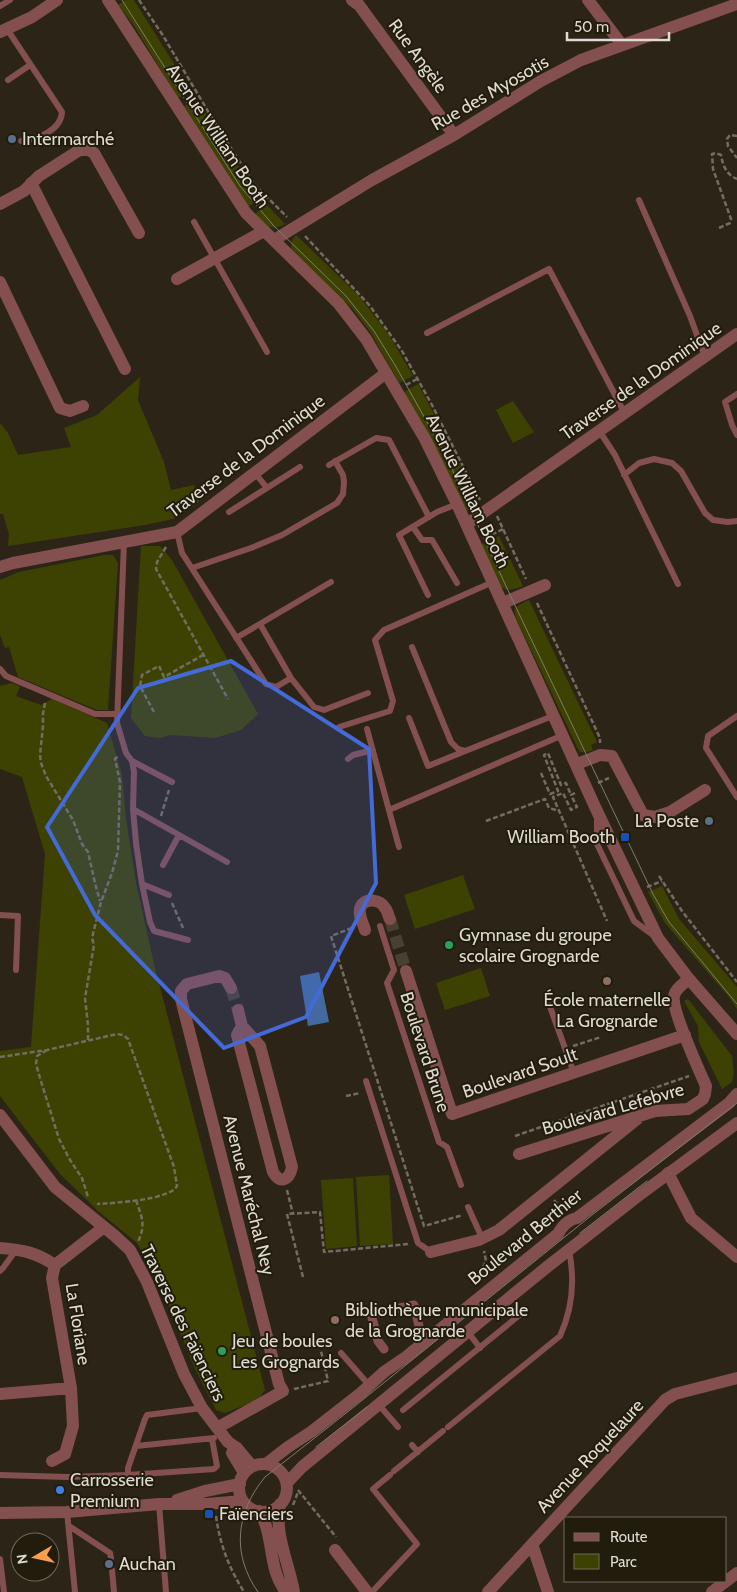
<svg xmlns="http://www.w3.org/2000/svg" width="737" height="1592" viewBox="0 0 737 1592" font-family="Cabin,sans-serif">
<rect width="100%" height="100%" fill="#2c2517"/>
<!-- green -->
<path fill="#3d4202" d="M125,0H134L191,91L178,98L133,24L118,5Z
M197,99L237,164L260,198L248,207L184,106Z
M266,204L285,224C270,233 265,224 255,214Z
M296,235L359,296L389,335L413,376L399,383L371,333L352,308L292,250C290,243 292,240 296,235Z
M140,377L138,400L164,462L171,490L194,485L199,502L173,519L145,525L8,546L9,534L3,514H0V423L8,433L18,455L71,447L64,428L97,415Z
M418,384L452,448L481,510C475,512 470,514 465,509L404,392Z
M513,401L534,432L513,443L496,410Z
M499,536L523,586C515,589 509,592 501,587L480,545Z
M141,546H160L172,560L258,714L241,730L215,738L171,735L159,738L145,736L131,718Z
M104,555H113L118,563L108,710H97L18,677L9,647L5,648L0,635V580L19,572Z
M529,600L597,742L591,745L593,750L587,752H580L578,749L516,618L514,610L519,605Z
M12,683L20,686L16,696L41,705L52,699L107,723L122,775L126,819L136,883L154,964L265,1390L258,1400L225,1413L216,1410L196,1371L155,1273L137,1243L98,1211L60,1174L0,1096V1051L31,1047L45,854L22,777L0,769V686Z
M463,875L475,909L415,929L404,895Z
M662,886L679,919L737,987V1009L729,997L665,923L648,892Z
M481,968L490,996L445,1010L436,983Z
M688,999L732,1056L734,1074L732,1082L722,1089L699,1042L698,1026L684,1001Z
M389,1175L393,1244L360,1246L356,1177Z
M353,1178L357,1246L326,1249L321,1180Z"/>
<!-- water -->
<path fill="#426aa1" d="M319,972L329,1022L308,1026L300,976Z"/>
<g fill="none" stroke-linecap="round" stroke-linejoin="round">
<!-- minor-tunnel -->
<path stroke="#474033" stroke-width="12" stroke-dasharray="12 6" stroke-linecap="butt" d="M390,919L406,971
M231,988L238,1010"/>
<!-- path -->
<path stroke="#736d61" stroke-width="2.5" stroke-dasharray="5 2.5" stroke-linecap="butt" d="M139,0L162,34L218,128L254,184L287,217
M737,136L730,135L727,139L728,146L737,158
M257,205L267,197
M719,228L730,223L731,219L713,169L712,154L716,153L721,155C723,166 726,174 737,179
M305,236L370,306L402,351L432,405L480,500
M406,385L417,379
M497,516L526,579
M485,538L503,529
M166,547L157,562L156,569L228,699
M537,603L600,738V743
M45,703L43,714V726L40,755L41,763L46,776L73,820L82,844L88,852L95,883L100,901
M154,712L140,686L142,675L159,666L164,677L203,655
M541,773L550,794L558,791L544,755L548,753L561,785L566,783L571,795
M598,783L609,778
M575,793L571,795L577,807L571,810L563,793L553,797L607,921
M161,816L169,790
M486,821L545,799L549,808L559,811
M659,876L682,911L737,982
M647,887L662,881
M172,903L183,928
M352,928L331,936L424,1226L463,1215
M88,1040V1025L85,998L94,945L92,938L101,902L112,873L118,851L120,782L115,759L118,756
M573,1046L601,1037
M47,1050L37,1056L36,1064L40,1078L59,1139L70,1160L82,1178L88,1197
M0,1057L47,1050L117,1034L123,1035L128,1039L174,1167L177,1186C170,1200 113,1203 97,1204
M346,1096L360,1093
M515,1136L689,1076
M287,1190L293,1214
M136,1200C142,1218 146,1224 138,1242
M554,1200L563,1211
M303,1277L287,1214L320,1212L324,1252L408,1244
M481,1281L479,1275L486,1261L484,1251
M294,1389L328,1381L321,1351
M298,1490L336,1537
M293,1505L298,1492
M216,1516C220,1545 229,1568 244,1592"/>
<!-- service -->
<path stroke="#844f4f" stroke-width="6" d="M0,6L10,0
M7,29L62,112C61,131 37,139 21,141
M8,80L30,65
M639,200L690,316L705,357
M194,222L267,352
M427,333L549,269L625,414
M737,394L725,402L732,425L737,435
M600,432L615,455L678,584
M329,465L376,438L389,440L429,517
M255,473L267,488
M624,475L639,463L654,459L672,463L681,471L705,513L713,520L728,522L737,521
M229,512L300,467
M413,527L422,540H432L457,583
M177,532L182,553L266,684L276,687L291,678L314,707L324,710L368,693
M124,542L117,723L126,753L132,761L134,772L133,809L136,843L142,884L150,922L154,931L188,940
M192,568L251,548L282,535L337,503L343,494L344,482L343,475L335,461
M428,595L399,535L437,512L457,504
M260,624L291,678
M236,638L331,582
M412,647L451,742L458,749L465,751
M0,669L6,676L95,714H117
M737,716L708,736L706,748L737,797
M409,718L428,766L555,715
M339,727L390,711L393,701L375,640L384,630L493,582
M367,729L399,847
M348,759L353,755L373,750
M132,761L172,782
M133,809L227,862
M389,810L563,735
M597,817V844L634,921L653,935
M163,865L179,835
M142,884L169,895
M0,915L18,916L16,970
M380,926L394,970L387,983L439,1142L447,1147L461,1185
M549,1004L574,1073
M366,1081L418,1243L431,1252
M468,1207L482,1238
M0,1271L3,1268L16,1250
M468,1332L480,1348
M341,1353L369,1385
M379,1405L398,1427
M403,1410L522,1313
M448,1427L560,1336C573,1308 575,1280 569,1250
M412,1445L418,1452
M136,1446L214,1438
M394,1471L443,1431
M0,1475L68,1477L128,1475V1468L145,1419L147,1415L202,1408
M128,1475L214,1469L217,1466L212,1439
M159,1504L166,1592
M67,1512L75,1592
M69,1526L110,1553L111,1558
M0,1559L4,1592
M112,1570L114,1592
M372,1592L417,1544L373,1489L390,1475"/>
<!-- pedestrian -->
<path stroke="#844f4f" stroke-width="9" d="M384,1349L378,1341L371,1314L414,1305L423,1343"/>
<!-- minor -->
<path stroke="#844f4f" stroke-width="12" d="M352,0L359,5L454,135
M588,0L622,45
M0,32L32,17L57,0
M31,183L125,369
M0,204L24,191L39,176L78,151L87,149L94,153L139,233
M274,240L372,180L454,135L541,81L581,60L737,4
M177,279L264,231
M0,282L60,408L70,411L83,406
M467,524L737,334
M0,567L13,563L177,532L386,373
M503,603L545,585
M577,764L600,755L612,756L643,815L655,817L670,812L705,790
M365,930C363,923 357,913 361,906C366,897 381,900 385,908C388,911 388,916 390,919
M406,971L452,1114L685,1035
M238,1010L242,1026L260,1046L292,1167C289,1181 280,1184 273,1172L237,1035L242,1026
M0,1115L55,1187L115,1236L130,1250L147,1282L184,1374L202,1408L228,1442L237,1448L252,1466
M519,1154L655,1111L688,1109L703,1099L705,1094L706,1086C699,1070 671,1009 674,996C675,989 684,983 689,979
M668,1173L691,1218L737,1257
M0,1248C23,1250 35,1252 55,1265
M431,1252L479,1240L499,1230L637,1119
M0,1394L71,1388
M217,1428L283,1391L279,1384L181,999V991L187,984L219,976L225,978L231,988
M232,1453L244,1473
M52,1461L65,1454L73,1426L71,1388L52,1278L55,1265L104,1227
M532,1544L548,1592
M335,1550L367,1592
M488,1592L665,1400L675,1394L737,1378
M712,1592L737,1573"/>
<!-- tertiary -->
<path stroke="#844f4f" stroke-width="12" d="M108,0L246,213L339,304L366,339L425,439L457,504L596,809L658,938L689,979L737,1034
M266,1464L288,1447L311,1432L361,1393L384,1372L406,1357L558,1234C562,1226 568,1220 577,1218L729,1103L737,1094
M239 1488a24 24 0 1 1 48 0a24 24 0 1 1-48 0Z
M287,1483L302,1467L547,1267L638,1196L737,1123
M177,1500L205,1491L240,1484
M280,1504C274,1536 289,1562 294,1592
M259,1511C275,1535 267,1569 286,1592
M0,1513L67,1512L159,1504H207L243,1501"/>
<!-- tram -->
<path stroke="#807b6f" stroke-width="1" d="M122,0L240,186L273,225L346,296L374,331L395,365L445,454L512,599L653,894L669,922L737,1004
M580,1233L647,1181
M316,1447L367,1407
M258,1592C231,1554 236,1512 265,1477L350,1410L592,1215L737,1103"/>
</g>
<!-- marked area -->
<path fill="#446ad7" fill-opacity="0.2" stroke="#446ad7" stroke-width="4" stroke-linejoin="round" d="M231,661L369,749L376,883L306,1017L224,1048L95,915L47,827L138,688Z"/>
<!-- markers -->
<g fill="#5c6f8a" stroke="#221c0d" stroke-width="2">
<circle cx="12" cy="139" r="5"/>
<circle cx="709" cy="821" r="5"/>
<circle cx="109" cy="1564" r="5"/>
</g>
<g fill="#1a4fb4" stroke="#221c0d" stroke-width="2">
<rect x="620" y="832" width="10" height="10" rx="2.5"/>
<rect x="204" y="1509" width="10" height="10" rx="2.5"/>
</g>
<g fill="#2e9e5b" stroke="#221c0d" stroke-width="2">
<circle cx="449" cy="945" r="5"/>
<circle cx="222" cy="1351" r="5"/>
</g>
<g fill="#8d6e63" stroke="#221c0d" stroke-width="2">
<circle cx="607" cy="981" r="5"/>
<circle cx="335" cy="1320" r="5"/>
</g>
<circle fill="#3f7fe0" stroke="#221c0d" stroke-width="2" cx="60" cy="1490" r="5"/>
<g text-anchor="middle" stroke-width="4" stroke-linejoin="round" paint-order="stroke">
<!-- street labels -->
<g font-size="18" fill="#dfdbd2" stroke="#221c0d">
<text transform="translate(418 56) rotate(54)" y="6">Rue Angèle</text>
<text transform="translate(490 93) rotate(-30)" y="6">Rue des Myosotis</text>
<text transform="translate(218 136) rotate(56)" y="6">Avenue William Booth</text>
<text transform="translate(641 381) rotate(-35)" y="6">Traverse de la Dominique</text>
<text transform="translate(246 456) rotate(-37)" y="6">Traverse de la Dominique</text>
<text transform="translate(468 491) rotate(64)" y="6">Avenue William Booth</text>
<text transform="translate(425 1052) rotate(72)" y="6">Boulevard Brune</text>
<text transform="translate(520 1073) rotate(-19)" y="6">Boulevard Soult</text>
<text transform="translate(613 1109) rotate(-16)" y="6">Boulevard Lefebvre</text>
<text transform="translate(249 1195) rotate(76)" y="6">Avenue Maréchal Ney</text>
<text transform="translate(525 1237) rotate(-39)" y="6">Boulevard Berthier</text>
<text transform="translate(183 1323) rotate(64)" y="6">Traverse des Faïenciers</text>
<text transform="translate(78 1324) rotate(81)" y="6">La Floriane</text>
<text transform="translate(590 1456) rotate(-47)" y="6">Avenue Roquelaure</text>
</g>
<!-- poi labels -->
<g font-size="18" fill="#dfdbd2" stroke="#221c0d" text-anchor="start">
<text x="22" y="145">Intermarché</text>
<text x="699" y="827" text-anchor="end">La Poste</text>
<text x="615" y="843" text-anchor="end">William Booth</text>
<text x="459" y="941">Gymnase du groupe<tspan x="459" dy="21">scolaire Grognarde</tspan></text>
<text x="607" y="1006" text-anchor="middle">École maternelle<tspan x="607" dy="21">La Grognarde</tspan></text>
<text x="345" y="1316">Bibliothèque municipale<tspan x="345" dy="21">de la Grognarde</tspan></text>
<text x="232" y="1347">Jeu de boules<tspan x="232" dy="21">Les Grognards</tspan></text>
<text x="70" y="1486">Carrosserie<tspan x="70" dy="21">Premium</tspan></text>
<text x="219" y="1520">Faïenciers</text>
<text x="119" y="1570">Auchan</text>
</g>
</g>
<!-- legend -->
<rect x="564" y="1517" width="162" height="65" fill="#221c0d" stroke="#6e685c"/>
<rect x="574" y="1533" width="25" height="8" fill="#844f4f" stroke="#6e685c"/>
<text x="610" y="1542" font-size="15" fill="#dfdbd2">Route</text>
<rect x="574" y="1554" width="25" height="15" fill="#3d4202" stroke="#6e685c"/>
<text x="610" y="1567" font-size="15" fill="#dfdbd2">Parc</text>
<!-- north arrow -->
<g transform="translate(35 1557) rotate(261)"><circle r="24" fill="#221c0d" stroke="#6e685c"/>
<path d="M0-4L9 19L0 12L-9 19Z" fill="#fb9e50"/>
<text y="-8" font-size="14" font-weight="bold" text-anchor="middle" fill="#dfdbd2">N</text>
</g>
<!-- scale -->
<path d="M567 32v8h102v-8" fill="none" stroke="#dfdbd2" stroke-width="2.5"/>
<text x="574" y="32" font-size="15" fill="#dfdbd2" stroke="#221c0d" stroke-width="4" paint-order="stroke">50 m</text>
</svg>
